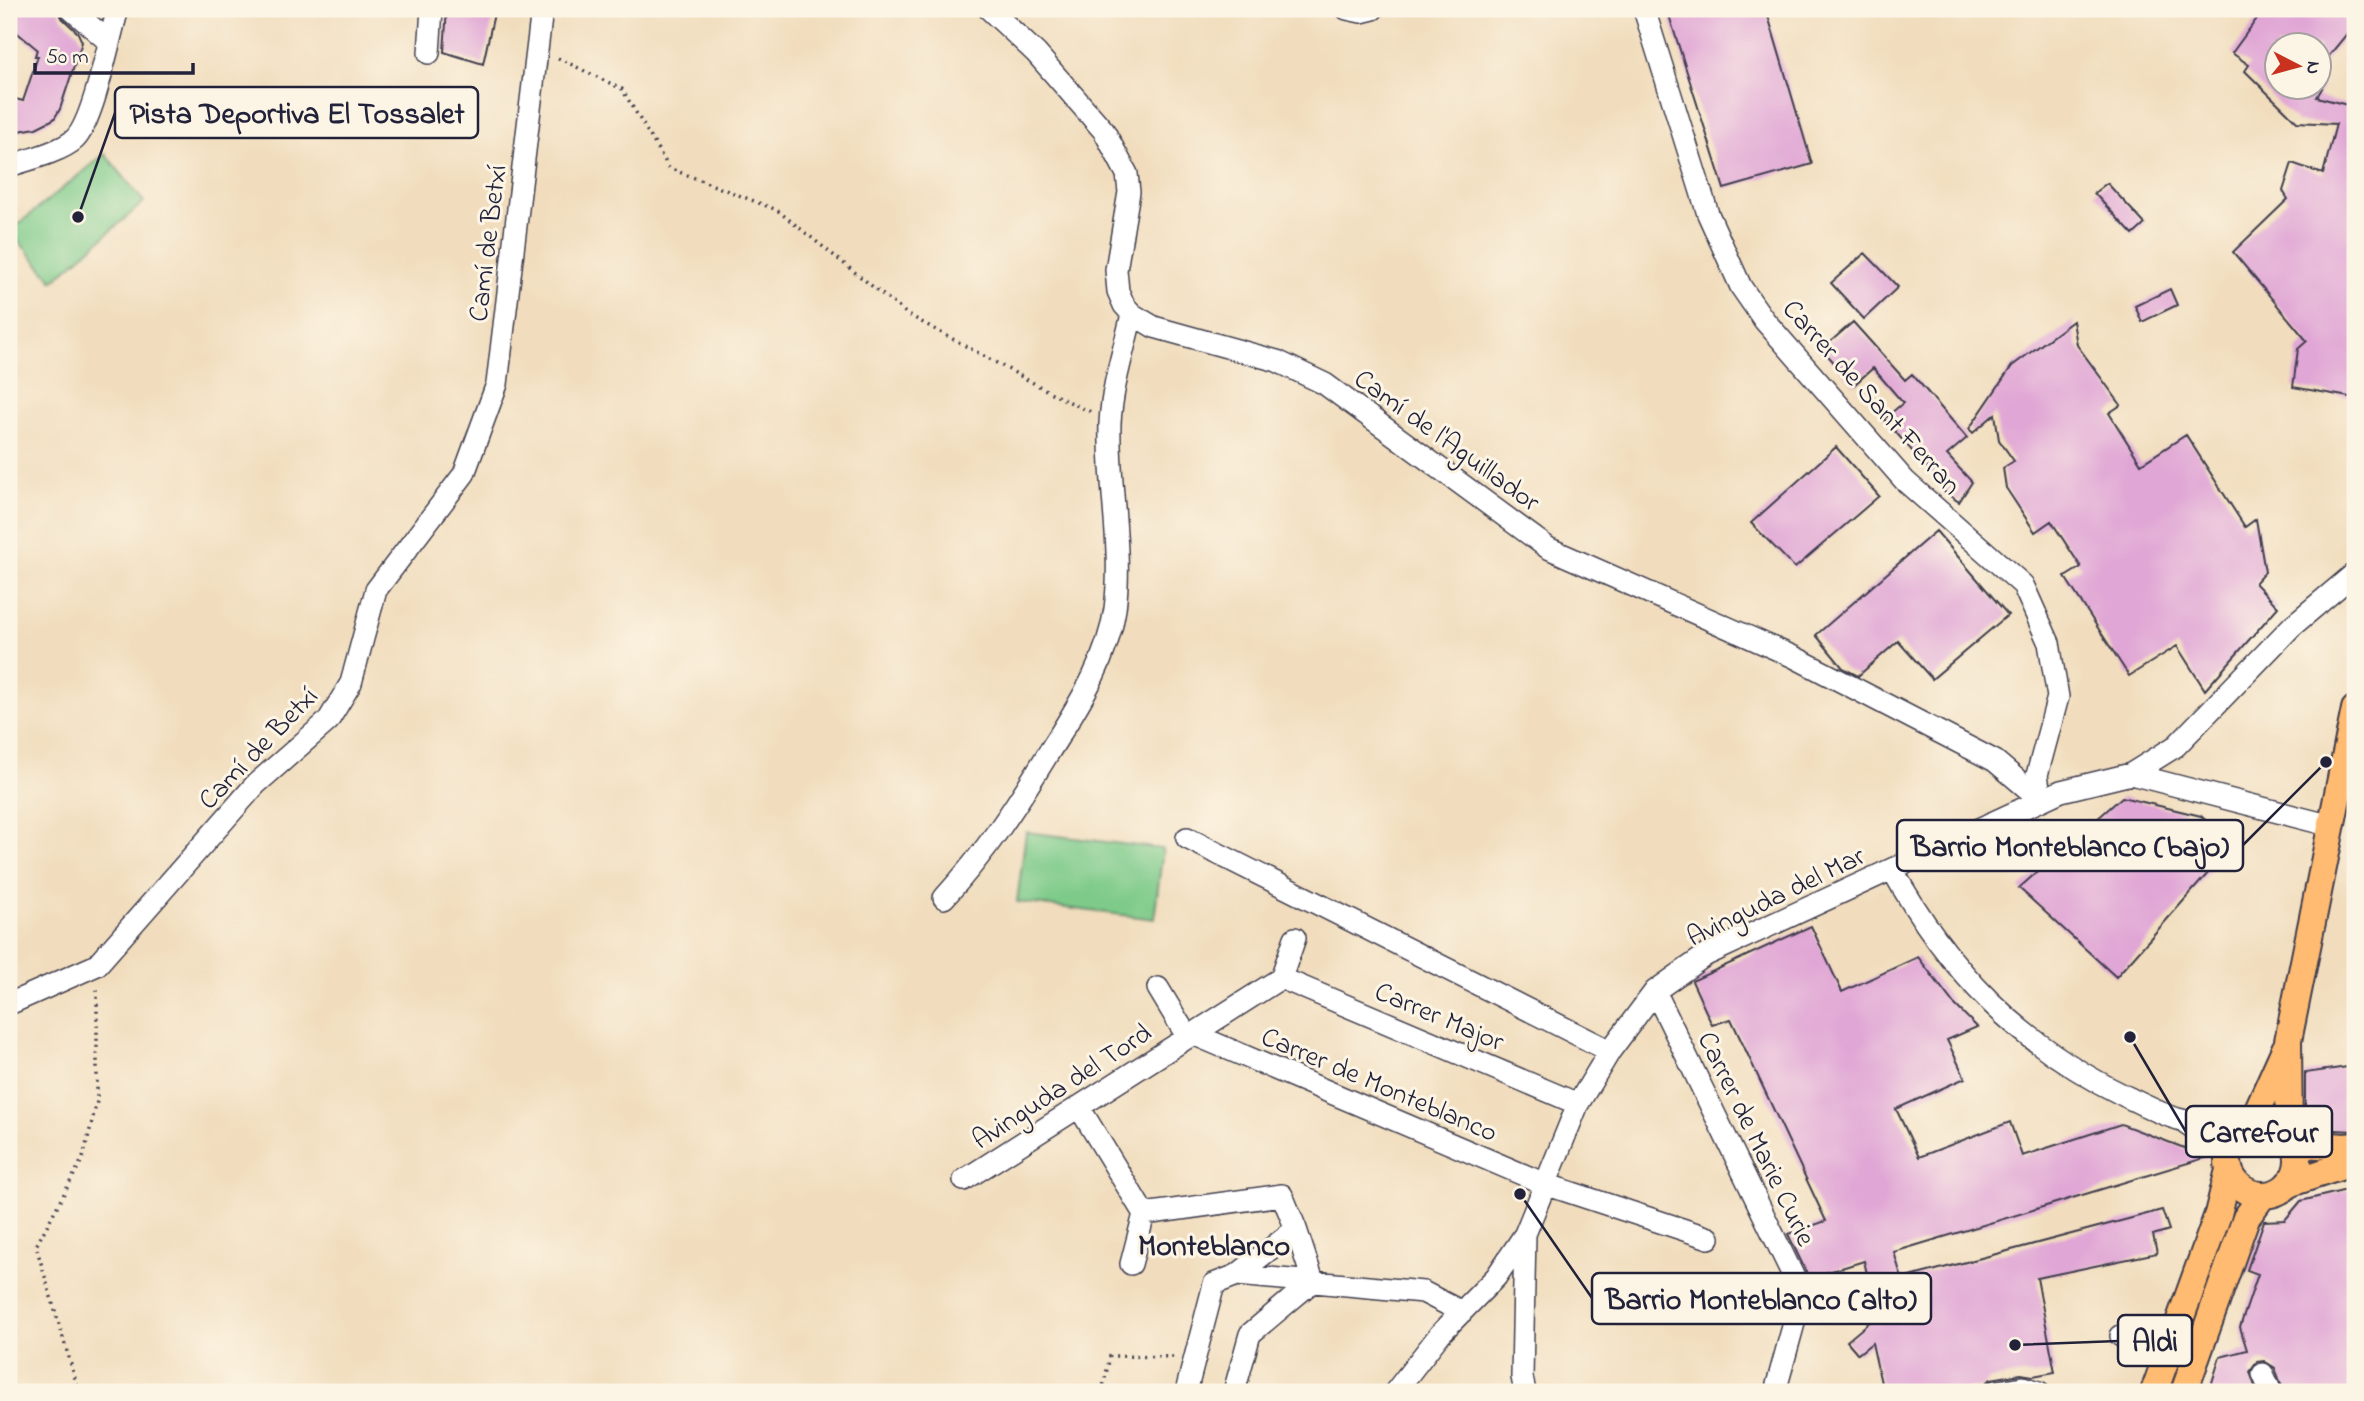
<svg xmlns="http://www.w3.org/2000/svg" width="2364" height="1401" viewBox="0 0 2364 1401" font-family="'Indie Flower',sans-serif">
<rect width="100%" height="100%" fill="#fcf5e5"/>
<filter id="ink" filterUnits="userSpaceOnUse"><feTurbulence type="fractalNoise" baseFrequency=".0143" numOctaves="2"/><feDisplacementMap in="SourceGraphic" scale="14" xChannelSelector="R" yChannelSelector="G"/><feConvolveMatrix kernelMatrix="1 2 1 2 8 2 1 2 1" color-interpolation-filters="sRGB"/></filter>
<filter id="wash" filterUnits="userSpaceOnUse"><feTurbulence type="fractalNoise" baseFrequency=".00686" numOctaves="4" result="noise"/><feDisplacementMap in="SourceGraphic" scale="28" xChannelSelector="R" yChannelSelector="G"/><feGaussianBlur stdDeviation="1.57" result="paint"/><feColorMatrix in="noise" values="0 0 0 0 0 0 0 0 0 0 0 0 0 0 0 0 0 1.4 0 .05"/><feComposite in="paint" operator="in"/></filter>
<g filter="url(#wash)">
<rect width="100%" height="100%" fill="#f1ddbd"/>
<!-- green -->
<path fill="#7dca89" stroke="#507662" stroke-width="2" d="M105,154L144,202L53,281L10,231Z
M1026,832L1163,849L1154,919L1017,902Z"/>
<g id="blocks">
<!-- building -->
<path fill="#e0a6d5" d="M9,9H58L62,18L78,33L82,42L60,109L54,119L36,128L13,132L12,98L23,101L38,56H35L37,49L9,26Z
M447,9H495L483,64L444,52Z
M1667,9H1766L1812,164L1724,189Z
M2264,9H2355V24L2319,68V46H2277V88H2322L2317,97L2355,107V398L2293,387L2298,349L2307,341L2233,252L2288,199L2283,191L2292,163L2323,174L2336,124L2297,122L2245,71L2249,65L2232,53Z
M2107,183L2145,224L2133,235L2094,193Z
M1865,253L1898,287L1864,319L1831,283Z
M2170,289L2177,305L2142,322L2135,306Z
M2073,321L2077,345L2121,405L2109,413L2141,464L2186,435L2245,527L2256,519L2265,572L2255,583L2278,607L2205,690L2177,646L2129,676L2065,577L2081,567L2051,521L2035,532L2006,488L2003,468L2014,461L1999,440L1995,414L1973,433L1969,429L2012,366Z
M1853,322L1905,380L1912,374L1967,438L1947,455L1972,482L1959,502L1943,491L1945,488L1884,419L1903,403L1873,368L1854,385L1822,349Z
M1836,447L1879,496L1795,568L1751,523Z
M1936,531L2008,615L1932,679L1898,641L1858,676L1843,668L1816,635Z
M2122,797L2201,816L2233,845L2116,977L2019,888Z
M1811,926L1842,992L1918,957L1954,1004L1977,1027L1947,1040L1965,1078L1896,1109L1919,1157L2010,1122L2022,1156L2121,1124L2208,1157L1894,1252L1902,1279L2162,1210L2169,1230L2153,1235L2157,1253L2037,1278L2055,1372L2033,1376L2021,1374L1991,1379L1981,1387L1955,1392H1883L1872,1343L1858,1354L1847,1341L1877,1316L1864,1261L1809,1278L1788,1234L1826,1221L1731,1019L1712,1025L1692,981Z
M2355,1066V1131L2316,1129L2305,1126V1073Z
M2355,1188V1392H2284L2275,1368L2264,1361L2257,1362L2250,1372L2257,1392H2209L2220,1357L2247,1350L2240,1327L2258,1274L2247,1270L2264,1221L2285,1220L2301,1201Z"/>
</g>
</g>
<g filter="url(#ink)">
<use href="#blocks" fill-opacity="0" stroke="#413e4e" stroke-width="2"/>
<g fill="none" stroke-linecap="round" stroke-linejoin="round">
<defs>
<path id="minor" d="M71,9L108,41
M989,9L1036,53L1104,131L1127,174L1129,192L1116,270L1118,291L1124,305L1132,314L1154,327L1277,361L1325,384L1548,548L1794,657L1995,761L2041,800
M1347,9L1361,12L1373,9
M1644,9L1708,214L1741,287L1764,320L1905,481L2023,585L2049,643L2058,697L2037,775L2041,800
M429,53L432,9
M9,166C27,160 61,152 75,139C94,120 109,38 118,9
M2131,774L2176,746L2292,626L2355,573
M1187,838L1610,1051
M1892,869C1948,971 2020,1045 2125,1096C2142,1104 2160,1114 2178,1119C2200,1126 2225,1126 2247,1129
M944,898C987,851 1016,806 1049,752C1077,707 1107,663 1115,609C1123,547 1108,485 1110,423C1112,386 1124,350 1132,314
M1281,978L1578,1104
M1158,988L1188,1038
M1655,991L1802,1294L1775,1392
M9,1004L97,965L256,784L328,721L351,683L376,590L464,474L497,384L542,9
M1193,1034L1545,1184L1709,1238
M1079,1107L1144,1214L1282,1195L1296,1229
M2186,1123L2229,1152
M964,1180L1281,978L1295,938
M1131,1264L1144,1214
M1313,1281L1296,1229L1237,1275L1423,1292L1462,1312
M2121,1336L2168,1354
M2263,1374L2271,1392
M1186,1392L1214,1284L1237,1275
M1234,1392L1250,1334L1313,1281
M1395,1392L1440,1334L1496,1277L1525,1234L1578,1104L1610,1051L1655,991L1706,955L2061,791L2131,774L2332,826
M1525,1392L1522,1377L1525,1234
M1993,1392L2023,1387L2039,1392"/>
<path id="major" d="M2228 1160a35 35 0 1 1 70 0a35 35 0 1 1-70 0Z
M2250,1127L2285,1049
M2289,1137L2288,1041L2355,709
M2293,1143L2345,1147L2355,1146
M2288,1184L2355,1162
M2154,1392L2218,1214L2229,1170
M2184,1392L2246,1218L2263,1195"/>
</defs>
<!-- minor casing -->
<use href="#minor" stroke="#413e4e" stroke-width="24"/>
<!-- major casing -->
<use href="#major" stroke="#413e4e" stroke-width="30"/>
<!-- path -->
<path stroke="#413e4e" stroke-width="3.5" stroke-dasharray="2 5" stroke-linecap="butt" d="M558,58L622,89L669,168L777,210L907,314L1059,397L1091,412
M79,1392L36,1246L83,1158L97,1101V987
M1102,1392L1110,1356L1175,1357"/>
<!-- minor -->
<use href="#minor" stroke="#fff" stroke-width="21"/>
<!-- major -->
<use href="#major" stroke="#ffbb71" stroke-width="26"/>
</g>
</g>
<g text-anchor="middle" stroke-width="6" stroke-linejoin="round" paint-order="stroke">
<!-- street labels -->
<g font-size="28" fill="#22223b" stroke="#fcf5e5">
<text transform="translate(486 243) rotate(-83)" y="10">Camí de Betxí</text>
<text transform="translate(1873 396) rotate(48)" y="10">Carrer de Sant Ferran</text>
<text transform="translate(1448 439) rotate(36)" y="10">Camí de l'Aguillador</text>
<text transform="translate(257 747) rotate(-46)" y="10">Camí de Betxí</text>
<text transform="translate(1775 895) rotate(-26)" y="10">Avinguda del Mar</text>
<text transform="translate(1440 1015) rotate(23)" y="10">Carrer Major</text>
<text transform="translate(1380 1083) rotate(23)" y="10">Carrer de Monteblanco</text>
<text transform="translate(1061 1085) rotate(-33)" y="10">Avinguda del Tord</text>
<text transform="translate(1758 1138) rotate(64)" y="10">Carrer de Marie Curie</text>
</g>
<!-- neighbourhood labels -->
<g font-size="30" font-weight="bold" fill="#22223b" stroke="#fcf5e5">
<text x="1214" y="1255">Monteblanco</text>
</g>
</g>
<!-- callouts -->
<path fill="none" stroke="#22223b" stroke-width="2.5" d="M78 217L115 113M2326 762L2243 845M2130 1037L2186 1132M1520 1194L1592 1298M2015 1345L2118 1341"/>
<g fill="#22223b" stroke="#fcf5e5" stroke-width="2.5">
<circle cx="78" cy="217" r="7"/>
<circle cx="2326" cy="762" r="7"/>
<circle cx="2130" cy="1037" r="7"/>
<circle cx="1520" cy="1194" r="7"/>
<circle cx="2015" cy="1345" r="7"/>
</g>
<g fill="#fcf5e5" stroke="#22223b" stroke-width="2.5">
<rect x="115" y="87" width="363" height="51" rx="7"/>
<rect x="1897" y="820" width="346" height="51" rx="7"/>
<rect x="2186" y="1106" width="146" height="51" rx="7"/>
<rect x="1592" y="1273" width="339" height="51" rx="7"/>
<rect x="2118" y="1315" width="74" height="51" rx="7"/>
</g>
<g font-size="30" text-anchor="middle" font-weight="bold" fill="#22223b">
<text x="297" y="123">Pista Deportiva El Tossalet</text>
<text x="2070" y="856">Barrio Monteblanco (bajo)</text>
<text x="2259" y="1142">Carrefour</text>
<text x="1761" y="1309">Barrio Monteblanco (alto)</text>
<text x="2155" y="1351">Aldi</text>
</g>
<!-- margin -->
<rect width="2364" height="1401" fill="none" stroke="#fcf5e5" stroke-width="35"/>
<!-- north arrow -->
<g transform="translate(2298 66) rotate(96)"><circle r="33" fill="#fcf5e5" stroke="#a5a1a1" stroke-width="2"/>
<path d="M0-5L12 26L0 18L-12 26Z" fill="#c8321e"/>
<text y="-10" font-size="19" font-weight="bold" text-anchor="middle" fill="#22223b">N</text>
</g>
<!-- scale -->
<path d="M35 63v10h158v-10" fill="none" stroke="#22223b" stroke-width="3.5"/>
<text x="46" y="63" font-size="21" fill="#22223b" stroke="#fcf5e5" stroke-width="5" paint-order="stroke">50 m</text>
</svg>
